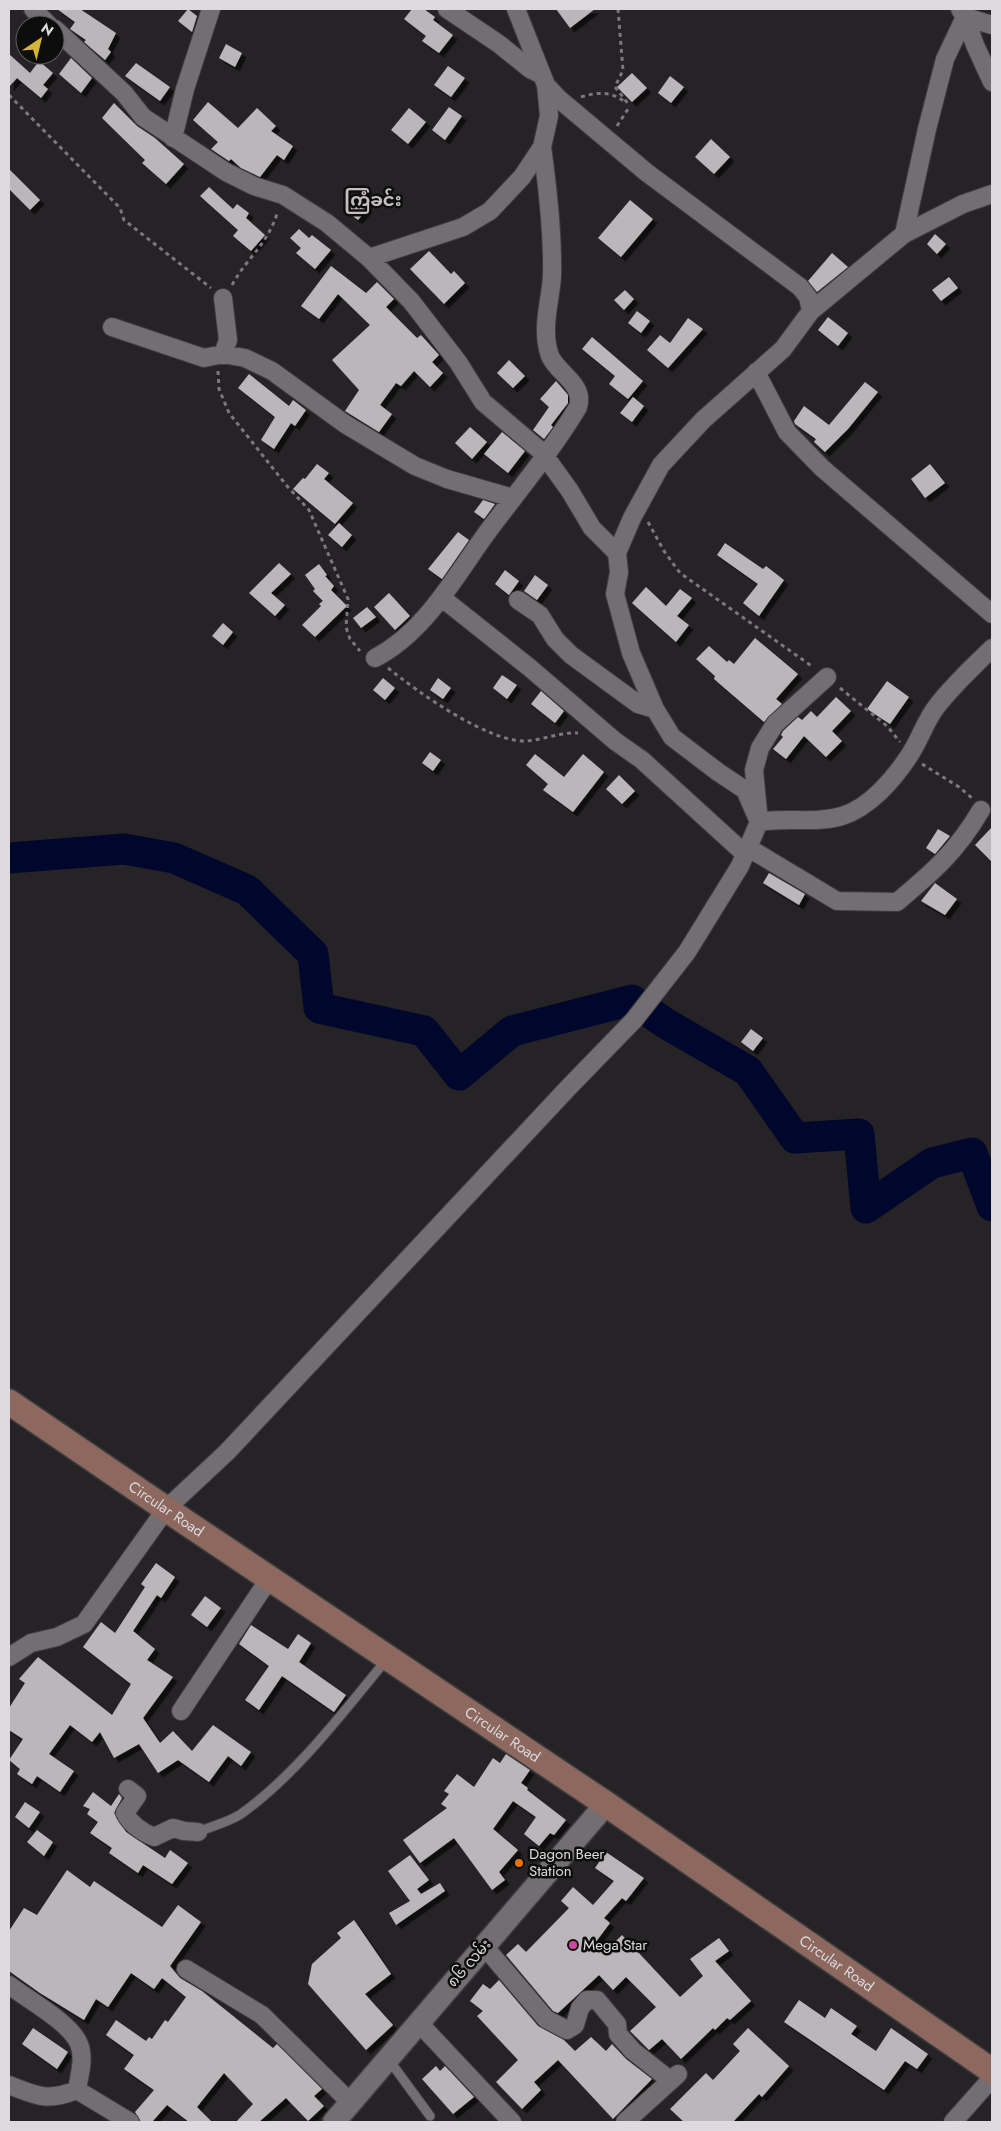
<svg xmlns="http://www.w3.org/2000/svg" width="1001" height="2131" viewBox="0 0 1001 2131" font-family="Jost,'Noto Sans Myanmar',sans-serif">
<defs>
<filter id="shadow"><feDropShadow dx="4.5" dy="4.5" stdDeviation="0" flood-color="#0009"/></filter>
</defs>
<rect width="100%" height="100%" fill="#262326"/>
<g fill="none" stroke-linecap="round" stroke-linejoin="round">
<!-- river -->
<path stroke="#00072c" stroke-width="31" d="M9,858L124,849L174,858L247,890L313,954L319,1008L424,1031L459,1075L512,1031L632,1000L665,1023L748,1071L795,1138L859,1134L866,1208L932,1163L972,1153L992,1206"/>
</g>
<!-- building -->
<path fill="#bbb6b9" filter="url(#shadow)" d="M57,9H80L116,33L108,49L111,52L105,60L84,42L86,40L70,29L75,22Z
M188,9L197,16L192,32L178,21Z
M412,9H424L435,17L433,20L453,35L439,53L422,41L426,36L404,19Z
M556,9H595L570,28Z
M226,44L242,53L235,67L219,58Z
M9,54L30,73L39,61L53,73L43,85L48,89L41,98L17,78L9,87Z
M71,58L92,78L81,93L59,74Z
M136,63L170,87L160,101L125,76Z
M448,66L465,78L451,97L434,85Z
M632,73L647,88L632,102L617,87Z
M670,76L684,87L671,103L658,93Z
M208,102L238,128L257,108L276,126L271,131L293,146L284,160L277,155L260,177L241,168L231,159L229,161L211,149L218,142L193,120Z
M114,103L137,126L155,138L184,164L166,184L142,163L145,160L102,118Z
M449,107L462,116L445,140L432,130Z
M409,108L426,122L408,144L391,130Z
M711,139L730,157L714,174L695,157Z
M9,169L40,200L30,210L9,189Z
M209,187L233,209L237,204L249,213L246,218L265,235L251,251L233,236L238,230L200,196Z
M355,198L368,208L358,220L345,210Z
M630,200L653,219L621,257L598,238Z
M299,229L309,238L312,235L331,250L315,269L296,253L301,248L290,238Z
M935,234L946,244L937,254L927,244Z
M429,251L451,274L454,271L465,283L444,304L410,269Z
M832,253L848,267L817,292L808,281Z
M331,266L366,293L377,282L394,299L386,307L417,338L421,335L439,355L432,362L443,373L430,387L414,371L401,386L396,383L380,405L392,414L379,432L345,411L359,390L332,360L370,325L338,294L319,319L301,306Z
M949,277L958,288L941,301L932,290Z
M625,290L634,299L624,310L614,300Z
M637,311L650,321L641,333L628,323Z
M828,317L848,333L838,346L818,330Z
M688,318L703,329L668,368L647,350L660,335L670,343Z
M592,337L643,381L628,399L609,384L615,376L582,349Z
M509,360L525,376L513,388L497,373Z
M249,374L289,406L293,400L306,410L295,426L291,423L274,449L261,440L275,417L238,388Z
M556,381L568,395V403L551,425L553,427L544,439L533,430L549,407L540,399Z
M865,382L878,392L848,429L825,452L814,442L816,439L795,424L794,421L804,406L829,425Z
M633,397L644,406L632,422L620,413Z
M470,427L487,442L472,459L455,443Z
M502,432L525,451L508,473L484,454Z
M317,464L329,473L324,479L353,503L335,524L293,489L303,478L305,479Z
M930,464L945,483L925,498L911,479Z
M483,500L495,504L484,519L474,512Z
M339,523L352,535L342,547L328,535Z
M458,532L469,540L442,579L428,569Z
M725,543L763,569L766,566L784,580L759,616L743,603L758,584L717,555Z
M279,563L291,574L271,593L285,605L275,616L249,593Z
M319,564L327,575L325,576L334,586L331,590L347,606L315,637L302,625L321,606L319,604L323,601L313,591L315,589L305,575Z
M505,570L519,581L509,595L495,584Z
M535,575L548,585L537,600L524,591Z
M646,587L666,606L680,589L692,598L677,616L689,625L676,642L632,603Z
M389,593L410,616L395,630L374,607Z
M367,607L376,617L361,628L353,618Z
M223,623L233,632L223,645L212,636Z
M755,638L798,674L776,699L782,704L764,722L714,679L715,676L696,659L709,646L727,662L729,660L734,664Z
M502,675L517,685L507,699L493,688Z
M383,678L395,688L385,700L373,690Z
M438,678L451,688L443,699L430,690Z
M887,681L909,697L890,724L867,709Z
M541,691L564,711L555,723L531,704Z
M836,697L851,711L832,731L842,741L826,757L804,736L786,759L773,749L783,737L781,735L783,731L798,717L802,720L811,711L817,717Z
M430,752L441,760L433,771L422,763Z
M535,754L564,777L583,754L604,772L573,812L543,790L548,784L526,765Z
M619,775L635,791L622,804L606,789Z
M992,827V862L975,845Z
M938,829L950,836L935,854L926,848Z
M769,873L805,894L799,905L763,883Z
M935,883L957,899L945,915L921,901Z
M751,1029L763,1038L753,1051L741,1042Z
M156,1563L175,1577L161,1598L157,1595L133,1631L155,1649L147,1660L173,1677L143,1718L160,1743L173,1731L192,1751L213,1725L251,1752L241,1766L228,1756L209,1782L178,1760L158,1773L139,1744L114,1758L100,1732L92,1742L70,1725L49,1754L74,1771L60,1792L37,1776L32,1784L17,1774L20,1769L9,1760L23,1739L9,1730V1708L25,1683L19,1679L38,1657L112,1715L131,1684L83,1647L101,1622L115,1633L145,1587L141,1584Z
M205,1596L221,1608L207,1627L191,1615Z
M251,1625L288,1649L298,1634L311,1643L299,1662L346,1695L334,1712L282,1676L259,1710L245,1700L269,1666L239,1644Z
M506,1754L530,1770L521,1783L528,1788L527,1790L566,1820L554,1835L550,1833L539,1846L524,1834L536,1817L513,1801L493,1829L518,1850L499,1872L505,1880L492,1890L454,1838L420,1863L403,1840L447,1808L441,1804L449,1794L444,1791L457,1774L474,1787L493,1758L500,1763Z
M93,1792L111,1806L119,1794L122,1798L114,1813L126,1832L165,1858L170,1850L188,1863L172,1884L143,1865L138,1873L109,1853L112,1848L90,1833L98,1822L87,1814L90,1809L83,1806Z
M25,1802L40,1812L29,1828L15,1817Z
M37,1830L53,1842L44,1856L27,1842Z
M606,1852L644,1878L626,1901L622,1898L604,1918L610,1923L595,1943L605,1952L622,1935L680,1997L703,1976L690,1959L719,1938L729,1951L715,1961L751,2001L730,2020L727,2018L715,2030L713,2028L681,2059L662,2039L649,2050L630,2031L656,2007L626,1977L613,1990L599,1975L558,2013L553,2011L506,1955L518,1944L526,1952L569,1908L561,1901L573,1887L593,1905L614,1881L595,1868Z
M410,1855L429,1880L417,1889L421,1894L440,1883L445,1891L396,1925L389,1913L410,1901L388,1871Z
M67,1870L90,1887L94,1881L162,1927L178,1905L201,1922L170,1966L180,1978L202,1991L273,2048L277,2044L322,2089L314,2096L324,2106L308,2121L286,2098L259,2122H236L253,2104L224,2073L197,2107L212,2122H189L167,2105L152,2122H141L135,2112L154,2090L124,2069L134,2055L106,2035L116,2020L146,2041L149,2037L152,2039L165,2020L168,2022L186,1997L162,1978L154,1989L131,1973L108,2007L96,1999L84,2020L40,1993L9,1971V1931L24,1908L37,1915Z
M354,1920L391,1974L365,1994L393,2025L366,2050L308,1984L312,1964L341,1938L337,1933Z
M499,1980L538,2026L564,2040L575,2051L591,2037L606,2051L612,2044L626,2059L652,2079L613,2119L558,2060L534,2082L541,2090L522,2109L496,2082L518,2060L477,2016L483,2011L470,2001L483,1984L490,1989Z
M799,2000L825,2018L831,2008L857,2026L851,2034L876,2051L891,2028L928,2054L917,2069L905,2061L884,2090L784,2022Z
M33,2028L68,2052L57,2069L22,2044Z
M748,2028L789,2066L762,2097L759,2094L733,2122H684L670,2109L706,2073L713,2080L740,2051L733,2044Z
M436,2066L440,2071L445,2066L474,2097L453,2114L422,2079Z"/>
<g fill="none" stroke-linecap="round" stroke-linejoin="round">
<defs>
<path id="service" d="M198,1832C212,1826 229,1822 241,1814C297,1774 344,1711 387,1659
M389,2060L430,2116"/>
<path id="minor" d="M33,9L49,25
M447,9L499,44L530,69L542,75
M965,17L975,45L992,82
M965,17L992,25
M55,29L124,93L143,117L226,172L254,186L283,195L327,223L369,258L411,301L458,362L483,402L542,452L570,491L592,528L617,553L619,572L615,594L631,653L655,709L672,737L718,772L745,790L759,822C787,817 815,824 842,816C869,808 894,779 909,756C920,740 925,721 937,706C953,685 974,666 992,648
M546,85L559,99L646,172L800,287L808,297L811,311L783,349L703,420L661,465L632,518L617,553
M173,138L185,89L211,9
M904,234L963,204L992,194
M369,258L463,227L490,211L522,177L542,147L549,116L546,85L516,9
M811,311L904,234L927,129L945,59L965,17L960,9
M112,327L204,358L223,354L245,358L272,371L345,424L415,466L447,479L513,498
M223,354L228,340L223,298
M756,372L787,432L822,468L992,614
M442,598L530,668L615,741L642,760L744,853
M518,600L540,615L555,639L571,655L638,704L655,709
M375,658C425,632 454,578 486,534C517,492 551,452 578,407C585,384 558,374 550,356C548,350 546,340 546,333C545,315 551,295 552,276C553,233 548,190 542,147
M747,847L837,901L897,902C933,872 957,851 981,810
M9,1657L31,1643L57,1637L84,1624L166,1509L227,1452L568,1088L634,1020L687,952L740,866L759,822L754,770L760,748L775,724L827,677
M181,1711L269,1579
M128,1789L137,1796L125,1813C131,1825 142,1832 154,1837L173,1828L184,1831L198,1832
M484,1946L546,2019L567,2030L575,2025L580,2008L587,2000H597L617,2024L618,2034L633,2051L670,2080
M186,1969L262,2015L351,2103
M9,1985C27,1999 71,2023 79,2044C85,2058 79,2076 77,2090
M418,2022L512,2122
M9,2085C38,2096 46,2102 77,2090L130,2122
M625,2122L678,2074
M953,2122L992,2078"/>
<path id="tertiary" d="M334,2122L606,1804"/>
<g id="secondary">
<path id="s1" d="M9,1402L166,1509L606,1804L992,2071"/>
</g>
</defs>
<!-- service casing -->
<use href="#service" stroke="#403d40" stroke-width="11"/>
<!-- minor casing -->
<use href="#minor" stroke="#403d40" stroke-width="20"/>
<!-- tertiary casing -->
<use href="#tertiary" stroke="#403d40" stroke-width="25"/>
<!-- secondary casing -->
<use href="#secondary" stroke="#403d40" stroke-width="28"/>
<!-- path -->
<path stroke="#7b797b" stroke-width="3" stroke-dasharray="4 4" stroke-linecap="butt" d="M618,9L623,70L615,87L630,106
M9,95L120,208L124,220L211,288
M581,97C597,92 611,91 625,102
M617,126L630,106
M232,285C248,256 267,246 278,211
M218,371L219,389L229,413L287,486L309,510L348,599L346,627L350,639L360,651
M648,522L664,551L680,573L813,667
M388,668C418,692 487,742 526,741C543,740 560,732 578,733
M840,688L887,726L900,742
M922,764L959,787L972,798"/>
<!-- service -->
<use href="#service" stroke="#726e71" stroke-width="9"/>
<!-- minor -->
<use href="#minor" stroke="#726e71" stroke-width="18"/>
<!-- tertiary -->
<use href="#tertiary" stroke="#726e71" stroke-width="22"/>
<!-- secondary -->
<use href="#secondary" stroke="#8c685f" stroke-width="25"/>
</g>
<!-- markers -->
<circle fill="#e8710a" stroke="#0e0d0e" stroke-width="2" cx="519" cy="1863" r="5"/>
<circle fill="#d1479c" stroke="#0e0d0e" stroke-width="2" cx="573" cy="1945" r="5"/>
<g text-anchor="middle" stroke-width="5" stroke-linejoin="round" paint-order="stroke">
<!-- street labels -->
<g font-size="15" fill="#dcdadc" stroke="#0e0d0e">
<text dy="5" stroke="none"><textPath href="#s1" startOffset="190">Circular Road</textPath></text>
<text dy="5" stroke="none"><textPath href="#s1" startOffset="595">Circular Road</textPath></text>
<text transform="translate(469 1963) rotate(-49)" y="5">၈၆ လမ်း</text>
<text dy="5" stroke="none"><textPath href="#s1" startOffset="1000">Circular Road</textPath></text>
</g>
<!-- poi labels -->
<g font-size="15" fill="#dcdadc" stroke="#0e0d0e" text-anchor="start">
<text x="529" y="1859">Dagon Beer<tspan x="529" dy="17">Station</tspan></text>
<text x="583" y="1950">Mega Star</text>
</g>
<!-- quarter labels -->
<g font-size="18" font-weight="bold" fill="#c3bfc3" stroke="#0e0d0e">
<text x="373" y="206">ကြံခင်း</text>
</g>
</g>
<!-- border -->
<rect width="1001" height="2131" fill="none" stroke="#dcdadc" stroke-width="20"/>
<!-- north arrow -->
<g transform="translate(40 40) rotate(35)"><circle r="24" fill="#0e0d0e" stroke="#605f60"/>
<path d="M0-4L9 19L0 12L-9 19Z" fill="#d4b635"/>
<text y="-8" font-size="14" font-weight="bold" text-anchor="middle" fill="#dcdadc">N</text>
</g>
</svg>
